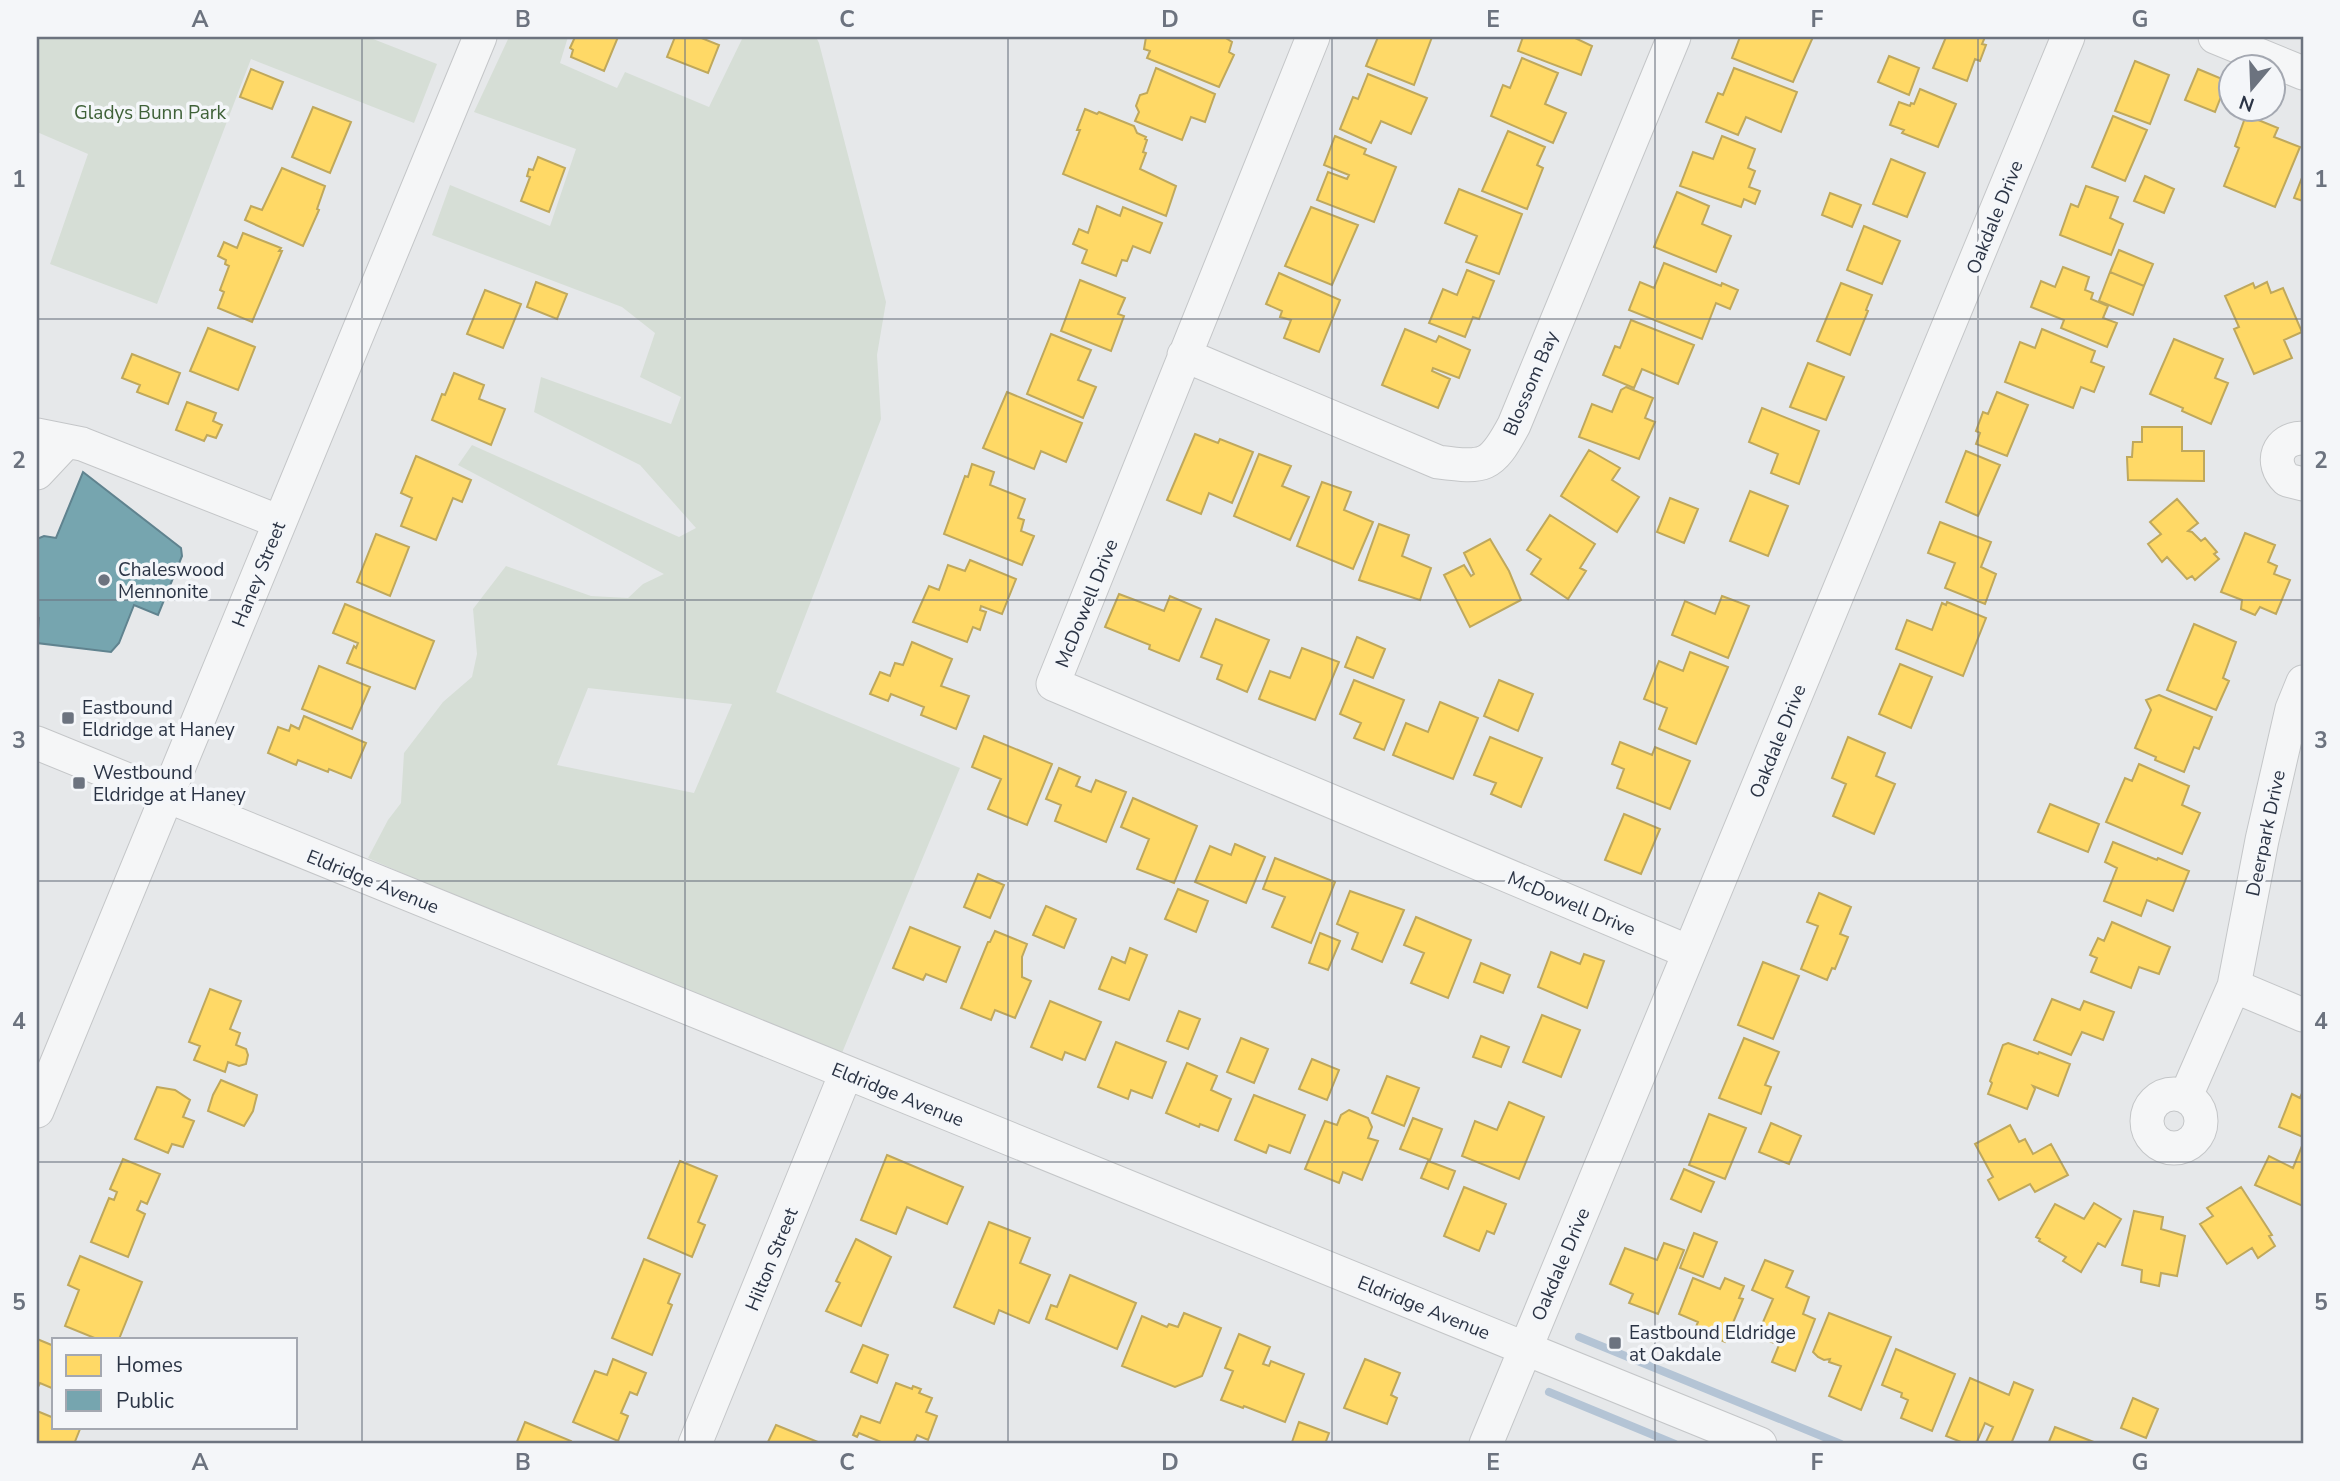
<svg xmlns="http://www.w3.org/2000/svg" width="2340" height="1481" viewBox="0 0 2340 1481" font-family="'Nunito Sans',sans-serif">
<rect width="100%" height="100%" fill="#e6e8ea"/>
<!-- green -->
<path fill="#d6ded6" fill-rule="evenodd" d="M37,37H368L437,64L414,123L251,59L157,304L50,264L88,154L37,132Z
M509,37H568L560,63L617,88L625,72L709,107L743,37H816L819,43L886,302L877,355L881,419L776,692L960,768L837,1065L368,858L388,820L401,803L404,753L443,702L472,677L477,654L473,609L506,566L591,596L628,598L643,584L664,574L458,465L472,445L679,537L696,528L640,465L534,412L541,377L671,424L681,397L640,377L655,333L622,307L432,235L450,185L550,226L576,149L474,112ZM588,688L732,704L694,793L557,765Z"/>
<!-- homes -->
<path fill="#ffd966" stroke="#bfa85c" stroke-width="2" d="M575,37H618L604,71L571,57L573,50L570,48Z
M675,37H699L719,45L708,73L667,57Z
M1146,37H1224L1232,42L1229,52L1234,55L1219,87L1147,58L1150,51L1144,49Z
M1378,37H1432L1414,85L1366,66Z
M1523,37H1573L1592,46L1581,75L1518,51Z
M1740,37H1813L1793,82L1732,58Z
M1946,37H1985L1982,44L1986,45L1980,61L1975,59L1967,81L1933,68Z
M1889,56L1919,68L1909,95L1878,82Z
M1522,58L1558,73L1545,104L1566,113L1553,143L1491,116L1503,85L1510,88Z
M2135,61L2169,75L2150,124L2115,111Z
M1156,68L1215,94L1205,122L1191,117L1182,140L1135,121L1139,112L1136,106L1140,95L1147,93Z
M1734,68L1797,92L1781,132L1746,117L1738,135L1706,122L1718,93L1723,95Z
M251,69L283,82L272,109L240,97Z
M2198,69L2227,81L2215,112L2185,100Z
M1368,74L1427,98L1411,134L1381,121L1371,143L1340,129L1353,97L1358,99Z
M1920,89L1956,104L1938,147L1902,133L1904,130L1890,125L1899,102L1910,106L1911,103L1914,104Z
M313,107L351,122L330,173L292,157Z
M1085,109L1097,114L1099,112L1134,126L1137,133L1146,137L1145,139L1147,140L1143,152L1146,153L1140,169L1176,186L1166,216L1063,174L1080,130H1077Z
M2246,115L2278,128L2274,137L2300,147L2275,207L2224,186L2239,148L2235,146Z
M2113,116L2147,130L2125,181L2092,167Z
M1508,131L1545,147L1537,165L1543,168L1527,209L1482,191Z
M1335,136L1366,149L1364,154L1396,167L1374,222L1317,200L1328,172L1347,179L1349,175L1324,165Z
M1722,136L1755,149L1748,168L1755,171L1749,187L1760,191L1755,204L1744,199L1741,207L1680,186L1693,152L1713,159Z
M538,157L565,168L549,212L521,201L530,177L527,176L529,169L533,170Z
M1891,159L1925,173L1907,217L1873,204Z
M282,168L325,186L317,209L319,210L303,246L245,220L251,206L262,210Z
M2303,175V201L2294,198Z
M2145,176L2174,189L2164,213L2134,201Z
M2086,186L2118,197L2110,218L2123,224L2111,255L2060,235L2071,204L2078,207Z
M1459,189L1522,214L1499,274L1466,262L1477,236L1445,223Z
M1677,192L1709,206L1702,224L1731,236L1716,272L1654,247Z
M1830,193L1861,205L1852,227L1822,215Z
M1097,206L1120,216L1123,207L1162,223L1150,253L1133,246L1127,261L1122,260L1116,276L1082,263L1087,250L1073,244L1079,229L1088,233Z
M1311,207L1358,225L1332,285L1285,266Z
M1864,226L1900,241L1882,284L1847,270Z
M243,233L281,248L279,251H282L252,322L218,308L224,292L220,290L229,266L225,264L226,260L218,256L224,242L237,248Z
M2119,250L2153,264L2144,286L2110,272Z
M1664,263L1721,286L1722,283L1738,290L1730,309L1716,303L1702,339L1629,310L1640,282L1654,288Z
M2063,267L2089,277L2085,290L2093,293L2091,299L2108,306L2103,318L2117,323L2107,347L2061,328L2064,320L2031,307L2041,281L2055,287Z
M1467,270L1494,281L1479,319L1473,317L1465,337L1429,323L1443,289L1457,295Z
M2110,272L2144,286L2133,315L2099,301Z
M1279,273L1340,300L1319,352L1284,338L1291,320L1280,317L1282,311L1266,304Z
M1080,280L1125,298L1118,314L1124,316L1111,351L1061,331Z
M536,282L567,294L557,319L527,307Z
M2267,282L2271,293L2283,288L2302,332L2284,340L2292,358L2254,374L2234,329L2239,327L2225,296L2253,283L2255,288Z
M1841,283L1872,295L1866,310L1868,311L1850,355L1817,341Z
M485,290L521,304L503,348L467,334Z
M1631,320L1694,345L1678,384L1642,369L1634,388L1603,375L1615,346L1620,348Z
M208,328L255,347L238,390L190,371Z
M1405,329L1436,342L1439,336L1470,350L1459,378L1433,368L1432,371L1450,379L1438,408L1382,385Z
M2042,329L2095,351L2091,362L2104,367L2094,392L2081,387L2073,408L2005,382L2020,342L2035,348Z
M1051,334L1091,350L1078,380L1096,387L1083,418L1027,394Z
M2174,339L2223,359L2215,378L2228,383L2211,424L2182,411L2183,408L2150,394Z
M132,354L180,373L168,404L137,392L140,385L122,378Z
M1808,363L1844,377L1826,420L1790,407Z
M454,373L484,385L479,399L505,409L491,445L432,420L442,394L445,395Z
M1626,387L1653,398L1645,418L1655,422L1639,459L1579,437L1592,404L1612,412L1621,390Z
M1007,392L1082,423L1066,462L1041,451L1034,469L983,448Z
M1997,392L2028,405L2007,456L1976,444L1980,433L1976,431L1983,412L1988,414Z
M187,402L216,413L213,421L222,425L216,438L207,435L204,441L176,430Z
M1762,408L1819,431L1799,484L1771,473L1778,454L1749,442Z
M2142,427H2182V451H2204V481L2128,480L2127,457H2132L2133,442H2142Z
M1195,434L1218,443L1220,439L1253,452L1232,503L1209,493L1201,514L1167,500Z
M1589,450L1620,468L1612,480L1639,497L1617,532L1561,496Z
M1966,451L2000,465L1978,516L1946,502Z
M1259,454L1291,466L1282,486L1309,497L1290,540L1234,516Z
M416,456L471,480L462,502L453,498L436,540L401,526L412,498L401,493Z
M972,464L994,472L990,485L1025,499L1018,518L1024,520L1021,531L1034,536L1022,565L944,534L965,476L968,477Z
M1322,482L1351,492L1344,510L1373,522L1353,569L1297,546Z
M1750,491L1788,506L1768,556L1730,541Z
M1670,498L1698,509L1684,543L1657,532Z
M2177,499L2198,523L2188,531L2192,532L2201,541L2205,538L2217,552L2214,554L2219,559L2195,580L2192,576L2187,579L2167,557L2162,562L2148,544L2161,534L2150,522Z
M1550,515L1595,544L1580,568L1586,571L1568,599L1531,574L1541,559L1527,550Z
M1940,522L1991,542L1981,567L1996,574L1985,604L1945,588L1955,563L1928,553Z
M1379,524L1409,535L1402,556L1431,568L1420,600L1359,580Z
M2245,533L2275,545L2268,562L2277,566L2274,574L2290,580L2276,614L2260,607L2255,615L2241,609L2242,600L2221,592Z
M376,534L409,547L390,596L357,582Z
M1490,539L1509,571L1521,600L1470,627L1444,575L1464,565L1471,576L1474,574L1464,553Z
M970,560L1016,579L1002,614L981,606L980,610L986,612L980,630L973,627L967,642L913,622L929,586L939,590L948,565L965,571Z
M1119,594L1164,611L1170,596L1201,609L1179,661L1149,649L1150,645L1105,627Z
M1722,596L1749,606L1728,658L1672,635L1685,601L1715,614Z
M1947,602L1986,618L1963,676L1896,649L1907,620L1932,630L1942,603L1946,605Z
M345,604L434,641L415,689L347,663L354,646L356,648L358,643L333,633Z
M1216,619L1269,640L1247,692L1217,679L1222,665L1201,657Z
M2194,624L2236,642L2223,678L2229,681L2216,710L2167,690Z
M1357,637L1385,649L1373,678L1345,667Z
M912,642L952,659L941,686L969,696L956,729L921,715L924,707L891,694L888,701L870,694L880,672L890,676L895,663L903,665Z
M1302,648L1339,662L1315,720L1259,699L1270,671L1290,678Z
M1690,652L1728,667L1696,744L1659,729L1667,708L1644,699L1659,661L1683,671Z
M1900,664L1932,677L1911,728L1879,714Z
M319,666L370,687L352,729L302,709Z
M1354,680L1404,700L1384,750L1354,738L1361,723L1340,714Z
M1499,680L1533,694L1518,731L1484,716Z
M2159,695L2212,717L2199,749L2194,747L2184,772L2155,760L2156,757L2135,748L2151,710L2146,700Z
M1440,702L1478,718L1453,779L1393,755L1406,723L1428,732Z
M304,716L366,743L351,778L329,769L328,772L298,760L296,765L268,753L278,727L289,731L291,725L299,729Z
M984,736L1052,764L1027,825L988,809L1001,779L972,767Z
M1490,737L1542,758L1521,807L1491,794L1496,783L1474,775Z
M1848,737L1885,753L1876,776L1895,784L1874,834L1833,816L1846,784L1832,778Z
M1620,742L1652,755L1655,747L1690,761L1670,809L1617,788L1624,769L1612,764Z
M2139,764L2189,786L2182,805L2200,813L2182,854L2106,822L2125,778L2132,781Z
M1059,768L1080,777L1076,786L1091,792L1096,780L1126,792L1106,842L1055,821L1061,805L1046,799Z
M1133,798L1197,826L1174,883L1137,869L1149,839L1121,827Z
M2050,804L2099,824L2088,852L2038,832Z
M1624,814L1660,829L1641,874L1605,860Z
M2113,842L2157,860L2158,858L2189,871L2173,911L2147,900L2141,916L2104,901L2117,868L2105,862Z
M1235,844L1265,857L1246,903L1195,882L1210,846L1231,855Z
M1275,858L1335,882L1311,943L1272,927L1285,897L1263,889Z
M978,874L1004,885L990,918L964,907Z
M1178,889L1208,901L1196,932L1165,919Z
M1350,891L1404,910L1382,962L1352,949L1358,933L1337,924Z
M1819,893L1851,907L1840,934L1848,937L1835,969L1832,968L1827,980L1801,969L1818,926L1807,922Z
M1046,906L1076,919L1064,948L1033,935Z
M1416,917L1471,940L1448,998L1411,983L1424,953L1404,945Z
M2112,922L2170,947L2159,974L2139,967L2131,988L2091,972L2097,958L2090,955L2098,938L2104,941Z
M910,927L960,947L946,982L926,974L923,980L893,968Z
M995,931L1027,944L1022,957V977L1031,981L1015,1018L995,1010L991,1020L961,1008L988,942H990Z
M1320,933L1340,941L1328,970L1309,963Z
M1130,948L1147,955L1129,1000L1099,989L1112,957L1125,963Z
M1551,952L1580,964L1584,954L1604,961L1587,1008L1538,987Z
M1763,962L1799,976L1773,1039L1738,1025Z
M1481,963L1510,975L1503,993L1474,982Z
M210,989L241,1001L230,1029L240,1033L236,1045L246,1049L248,1055L246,1064L239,1066L228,1062L225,1072L194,1060L200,1046L189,1042Z
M2052,999L2080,1010L2084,1001L2114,1012L2103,1040L2082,1032L2071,1055L2034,1040Z
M1050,1001L1101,1022L1085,1060L1065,1052L1062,1060L1031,1047Z
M1179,1011L1200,1019L1188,1049L1167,1041Z
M1542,1015L1580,1030L1561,1077L1523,1062Z
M1481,1036L1509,1047L1501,1067L1473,1057Z
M1241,1038L1268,1049L1254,1083L1227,1072Z
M1744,1038L1779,1052L1765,1085L1771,1087L1761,1114L1719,1098Z
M1116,1042L1166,1062L1152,1098L1131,1090L1128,1099L1098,1087Z
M2008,1043L2038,1054L2039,1052L2070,1064L2058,1096L2033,1086L2035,1089L2027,1109L1988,1094L1992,1083L1990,1081L2003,1045Z
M1312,1059L1339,1070L1327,1100L1299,1089Z
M1187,1063L1217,1076L1211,1090L1231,1099L1218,1131L1200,1124L1199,1127L1166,1113Z
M1387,1076L1419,1088L1404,1126L1372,1113Z
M221,1080L257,1095L253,1111L244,1126L208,1111L213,1095Z
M157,1087L175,1090L190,1100L183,1117L194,1121L183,1147L172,1144L168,1153L135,1139Z
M2302,1093L2303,1094V1137L2279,1127L2292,1094L2300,1098Z
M1254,1095L1305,1115L1290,1153L1269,1145L1266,1153L1235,1140Z
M1509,1102L1544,1117L1519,1179L1462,1156L1475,1121L1497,1130Z
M1349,1110L1368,1118L1372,1127L1368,1138L1378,1141L1362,1180L1343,1172L1339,1183L1305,1169L1325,1121L1337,1125L1341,1115Z
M1709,1114L1746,1128L1725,1179L1689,1165Z
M1413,1118L1442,1129L1430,1160L1400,1149Z
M1771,1123L1801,1136L1789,1164L1759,1152Z
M2010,1125L2019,1142L2025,1139L2033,1154L2051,1144L2068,1175L2035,1192L2030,1184L1999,1200L1988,1180L1993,1177L1975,1144Z
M2302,1146L2303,1206L2255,1185L2269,1156L2293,1168Z
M887,1155L963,1187L947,1224L907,1207L896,1234L861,1220Z
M123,1159L160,1174L147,1204L141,1201L137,1210L145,1214L128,1257L91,1242L109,1198L114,1200L117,1192L110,1189Z
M680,1161L717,1176L698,1222L705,1225L692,1257L648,1238Z
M1428,1161L1455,1171L1448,1189L1421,1178Z
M1684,1169L1714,1182L1701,1212L1671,1199Z
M1464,1187L1506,1204L1494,1234L1487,1231L1479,1251L1444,1236Z
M2241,1187L2272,1235L2269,1236L2275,1246L2258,1258L2252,1248L2227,1264L2200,1224L2213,1216L2207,1208Z
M2094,1203L2121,1219L2105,1247L2098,1243L2081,1272L2063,1261L2066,1257L2039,1241L2040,1239L2036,1237L2055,1204L2084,1219Z
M2134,1211L2163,1217L2161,1229L2185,1236L2177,1276L2161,1273L2159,1286L2141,1282L2142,1270L2122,1265Z
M989,1222L1030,1238L1020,1263L1050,1275L1029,1323L999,1310L994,1324L954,1307Z
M1694,1233L1717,1242L1703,1277L1680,1268Z
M856,1239L891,1257L861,1326L826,1311L840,1283L836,1281Z
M1664,1243L1684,1250L1658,1314L1629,1303L1633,1294L1610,1284L1625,1248L1657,1260Z
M80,1256L142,1282L119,1339H97L65,1326L79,1290L68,1285Z
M644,1259L680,1274L668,1303L672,1305L652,1355L612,1338Z
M1765,1260L1793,1271L1786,1287L1809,1297L1803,1314L1815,1319L1795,1371L1772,1362L1779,1345L1757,1336L1773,1299L1752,1290Z
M1070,1275L1136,1303L1117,1349L1046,1319L1051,1305L1057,1307Z
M1693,1278L1720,1289L1725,1278L1744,1286L1739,1298L1743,1299L1725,1342L1695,1329L1698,1322L1679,1314Z
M1184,1313L1221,1328L1202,1376L1175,1387L1122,1366L1142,1316L1167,1327L1169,1324L1178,1327Z
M1829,1313L1891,1337L1861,1410L1829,1396L1841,1366L1829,1362L1830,1359L1824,1360L1818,1357L1813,1352Z
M1239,1334L1270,1347L1263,1364L1269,1366L1271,1361L1304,1374L1285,1422L1244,1406L1243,1408L1221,1400L1233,1371L1225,1368Z
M37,1339L54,1346V1389L40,1383L37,1389Z
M863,1345L888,1355L877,1383L851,1372Z
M1896,1349L1955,1374L1932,1431L1901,1418L1908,1400L1901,1397L1902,1393L1882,1385Z
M613,1359L646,1373L637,1395L630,1392L621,1413L628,1416L618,1441L573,1422L595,1371L607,1375Z
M1365,1359L1400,1373L1391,1395L1397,1398L1387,1424L1344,1408Z
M1970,1378L2009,1395L2014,1382L2033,1390L2011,1444H1985L1993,1427L1985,1423L1976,1444H1966L1946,1436Z
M896,1383L912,1389L913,1386L921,1389L919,1393L932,1398L926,1412L937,1416L928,1440L917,1435L913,1444H886L859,1433L857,1437L853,1435L861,1416L880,1423Z
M2133,1398L2158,1409L2146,1438L2121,1428Z
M37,1411L54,1418V1427L80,1429L74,1444H37Z
M525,1422L571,1441L570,1444H516Z
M1299,1422L1329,1433L1325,1444L1292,1442Z
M776,1425L818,1442L817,1444H767Z
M2055,1427L2099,1444H2048Z"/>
<!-- public -->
<path fill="#76a5af" stroke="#60838f" stroke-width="2" d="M83,472L181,548L182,556L158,615L134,605L119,643L111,652L37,643L39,618L37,616V539L44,536L56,538Z"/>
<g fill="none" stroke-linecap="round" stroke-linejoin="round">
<!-- stream -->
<path stroke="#b4c4d5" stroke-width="8" d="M1579,1337L1841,1444
M1549,1392L1675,1444"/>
<defs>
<path id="minor" d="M1313,37L1053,684L1689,952
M2215,37L2303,73
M1184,355L1438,462C1485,468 1491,468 1514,425L1674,37
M37,435L82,444L280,522
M2303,438C2277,438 2269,463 2287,480L2303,484
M37,473L67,441
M37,743L1760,1444
M2234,986L2303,1015
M2147 1121a27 27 0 1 1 54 0a27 27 0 1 1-54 0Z
M2186,1096L2234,986L2262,840L2292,709L2303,682
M37,1111L480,37
M695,1444L846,1073
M1486,1444L2068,37"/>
</defs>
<!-- minor casing -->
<use href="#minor" stroke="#c4c6c8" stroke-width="35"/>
<!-- minor -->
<use href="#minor" stroke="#f5f6f7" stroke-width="33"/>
</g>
<!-- grid -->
<path fill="none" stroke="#6c737f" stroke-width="2" stroke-opacity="0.55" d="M362,37V1444M685,37V1444M1008,37V1444M1332,37V1444M1655,37V1444M1978,37V1444M37,319H2303M37,600H2303M37,881H2303M37,1162H2303"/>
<!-- markers -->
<g fill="#6c737f" stroke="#f4f6f9" stroke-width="2.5">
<circle cx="104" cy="580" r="7"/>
<rect x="61" y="711" width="14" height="14" rx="3.5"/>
<rect x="72" y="776" width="14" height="14" rx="3.5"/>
<rect x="1608" y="1336" width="14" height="14" rx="3.5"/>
</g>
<g text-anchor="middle" stroke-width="7" stroke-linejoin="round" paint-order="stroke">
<!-- park labels -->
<g font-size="19" fill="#3f6138" stroke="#f4f6f9">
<text x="150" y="119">Gladys Bunn Park</text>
</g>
<!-- street labels -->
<g font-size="19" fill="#2b3445" stroke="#f4f6f9">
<text transform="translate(1994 217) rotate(-68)" y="7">Oakdale Drive</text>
<text transform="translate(1530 383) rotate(-67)" y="7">Blossom Bay</text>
<text transform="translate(258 574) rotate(-68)" y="7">Haney Street</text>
<text transform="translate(1086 603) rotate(-68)" y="7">McDowell Drive</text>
<text transform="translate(1777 741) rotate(-68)" y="7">Oakdale Drive</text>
<text transform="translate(2265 833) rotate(-78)" y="7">Deerpark Drive</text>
<text transform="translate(373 881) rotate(22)" y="7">Eldridge Avenue</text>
<text transform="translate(1572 903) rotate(23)" y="7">McDowell Drive</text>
<text transform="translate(898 1094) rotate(22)" y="7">Eldridge Avenue</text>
<text transform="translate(771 1259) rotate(-68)" y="7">Hilton Street</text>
<text transform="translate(1560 1264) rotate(-67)" y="7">Oakdale Drive</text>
<text transform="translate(1424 1307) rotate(22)" y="7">Eldridge Avenue</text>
</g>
<!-- poi labels -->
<g font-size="19" fill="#2b3445" stroke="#f4f6f9" text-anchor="start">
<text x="118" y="576">Chaleswood<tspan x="118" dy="22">Mennonite</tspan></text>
<text x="82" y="714">Eastbound<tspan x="82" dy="22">Eldridge at Haney</tspan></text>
<text x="93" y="779">Westbound<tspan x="93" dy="22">Eldridge at Haney</tspan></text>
<text x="1629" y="1339">Eastbound Eldridge<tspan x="1629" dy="22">at Oakdale</tspan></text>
</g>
</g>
<!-- border -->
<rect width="2340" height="1481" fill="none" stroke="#f4f6f9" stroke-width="77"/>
<!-- legend -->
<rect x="52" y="1338" width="245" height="91" fill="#f4f6f9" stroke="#a4a8b1" stroke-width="2"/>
<rect x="66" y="1355" width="35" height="21" fill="#ffd966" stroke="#a4a8b1" stroke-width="2"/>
<text x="116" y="1372" font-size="21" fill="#2b3445">Homes</text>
<rect x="66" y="1390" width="35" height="21" fill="#76a5af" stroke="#a4a8b1" stroke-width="2"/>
<text x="116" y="1408" font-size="21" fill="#2b3445">Public</text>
<!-- north arrow -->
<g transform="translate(2252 88) rotate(199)"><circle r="33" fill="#f4f6f9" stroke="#a4a8b1" stroke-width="2"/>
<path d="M0-5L12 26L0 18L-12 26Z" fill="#6c737f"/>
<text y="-10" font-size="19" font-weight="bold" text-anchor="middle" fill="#2b3445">N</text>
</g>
<rect x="38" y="38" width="2264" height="1404" fill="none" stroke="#6c737f" stroke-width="2.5"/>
<g font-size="23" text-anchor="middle" font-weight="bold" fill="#6c737f">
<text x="200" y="27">A</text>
<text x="523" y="27">B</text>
<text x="847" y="27">C</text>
<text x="1170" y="27">D</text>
<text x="1493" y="27">E</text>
<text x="1817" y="27">F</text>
<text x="2140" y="27">G</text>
<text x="19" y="187">1</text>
<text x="2321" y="187">1</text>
<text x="19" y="468">2</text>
<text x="2321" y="468">2</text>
<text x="19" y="748">3</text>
<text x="2321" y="748">3</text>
<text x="19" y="1029">4</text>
<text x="2321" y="1029">4</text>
<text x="19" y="1310">5</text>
<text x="2321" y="1310">5</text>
<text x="200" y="1470">A</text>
<text x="523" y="1470">B</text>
<text x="847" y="1470">C</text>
<text x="1170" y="1470">D</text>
<text x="1493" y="1470">E</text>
<text x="1817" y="1470">F</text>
<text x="2140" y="1470">G</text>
</g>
</svg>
